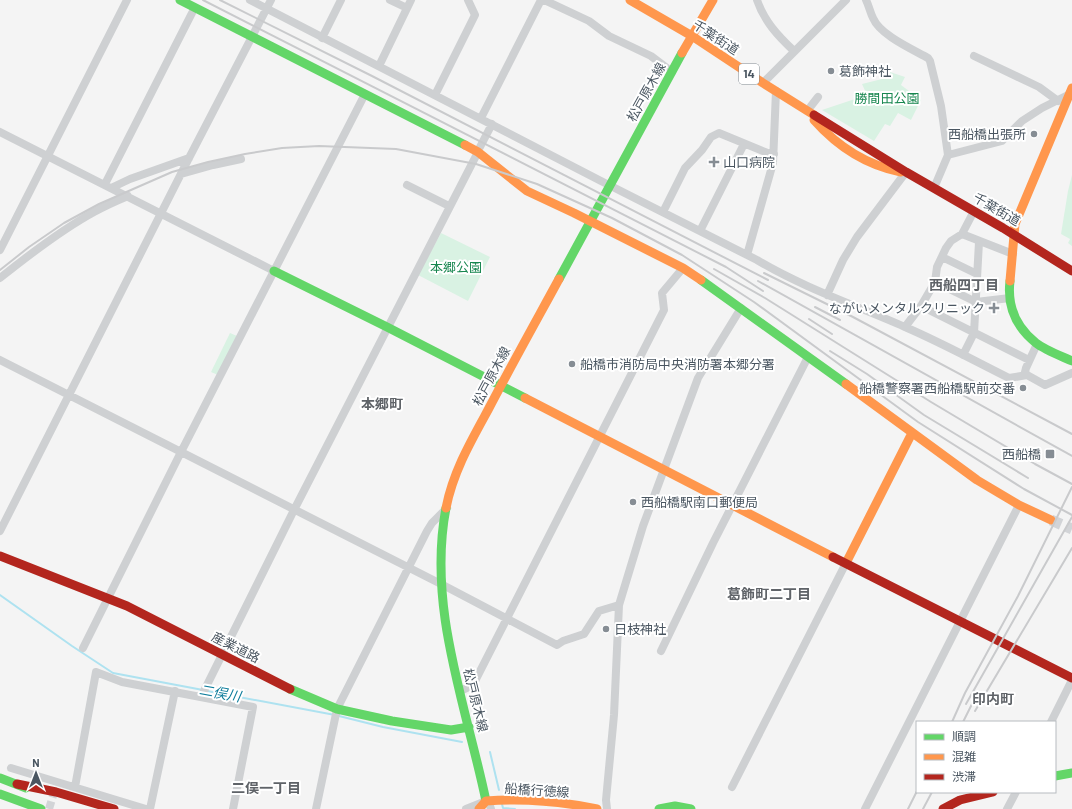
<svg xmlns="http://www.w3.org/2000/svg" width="1072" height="809" viewBox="0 0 1072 809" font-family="Barlow,'Noto Sans JP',sans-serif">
<rect width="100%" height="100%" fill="#f4f4f4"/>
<!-- green -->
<path fill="#d9f2e3" d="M890,72L905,77L901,85L921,100L911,120L898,113L890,126L885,124L874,141L822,110L867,95L862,84L890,77Z
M1072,175V246L1068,243L1070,239L1061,234L1068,191Z
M441,233L490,257L468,301L418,275Z
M230,333L237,336L218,375L211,372Z"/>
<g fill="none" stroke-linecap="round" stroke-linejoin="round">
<!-- stream -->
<path stroke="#aee2f0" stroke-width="2" d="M0,595L72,646L113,673L203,690
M207,691L335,715
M339,716L383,727L462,742
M490,752L499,790
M502,804L503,808L515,809"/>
<!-- street-tunnel -->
<path stroke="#d2d4d7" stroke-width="8" stroke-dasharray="8 4" stroke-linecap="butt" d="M49,809L55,789"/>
<!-- secondary-tunnel -->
<path stroke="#d2d4d7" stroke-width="11" stroke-dasharray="11 5.5" stroke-linecap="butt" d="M1051,520L1072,529"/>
<!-- street -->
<path stroke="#ced0d2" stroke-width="8" d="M250,0L601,181L757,260C804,288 855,305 905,327C940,342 975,361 1009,378L1027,375L1045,385L1072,373
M390,0L407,8
M544,0L589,21L609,36L651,56L672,72
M757,0C764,21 778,36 794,51
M866,0C869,6 870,12 873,18C880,35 912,49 928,58L930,61L941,106L948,155L934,188
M322,38L341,0
M974,56L1039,87L1058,101
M379,66L411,0
M763,83L846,0
M435,95L475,15L468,0
M811,106L818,97
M481,118L541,0
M0,132L274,271
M480,147L492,124
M948,155L1002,141L1022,121L1042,108L1070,94
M181,174L213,165L241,159
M105,184L192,13
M407,185L447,205
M111,188L130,179L189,158
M663,212L685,168L702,150L711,137L719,133L770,154H774
M700,231L744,144
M962,234L1013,254
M0,250L127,0
M747,255L773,163L776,91
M942,257L977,274
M0,278C30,254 61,230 94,212C105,206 116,201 128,196
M935,282L976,302L1010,298
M827,295L843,260L857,237L906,172
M921,306L1029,360
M905,327L921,306L935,282L937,267L946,248L951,241L962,234L974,211
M963,355L974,333L979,242
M0,360L441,584L557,645L563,641L584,634L599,611L619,605
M1027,375L1025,372L1026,368L1037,344
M0,531L189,158L271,0
M83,648L181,452L365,94
M661,651L713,543L808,357
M460,691L473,685L664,310L662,293L683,268
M201,697L294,510L478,152
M1051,722L1072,680
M11,768L146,809
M75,787L96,672L122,682L253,707L233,809
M732,787L846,563
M150,809L175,691
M316,809L337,709L427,531L432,523L447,508
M466,809L486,801L489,803L491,809
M607,809L606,800L614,715L619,605L643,526L698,378L741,308
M865,809L1019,505
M1007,809L1016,792"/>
<!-- fast -->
<path stroke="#63d668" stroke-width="9" d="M180,0L465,145
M274,271L387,327L525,398
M559,279L682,53
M701,280L846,384
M1010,281C1007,306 1016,327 1036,343C1045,350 1061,356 1072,361
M446,508C427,607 466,705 486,801
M290,689L337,709L392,721L451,730L469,727
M1055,776L1072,773
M0,778L26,788
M0,794L41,809
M659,809L675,806L691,809"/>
<!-- slow -->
<path stroke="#ff974d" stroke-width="9" d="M630,0L692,36L763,83L814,115
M682,53L713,0
M814,120C838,147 865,165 901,172
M465,145L478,152L527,191L574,213L683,268L701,280
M1010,281L1015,224L1072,88
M846,384L977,480L1019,505L1051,520
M525,398L833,557
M446,508C453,472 471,441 488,410C511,366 535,323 559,279
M846,563L912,433
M479,809L486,801C524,798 560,801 597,809"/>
<!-- jam -->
<path stroke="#b3261e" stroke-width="9" d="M814,115L906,172L1003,228L1072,271
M0,556L127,606L290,689
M833,557L1072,678
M17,784L56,792L114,809
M943,809L960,800L993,792"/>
<!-- rail -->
<path stroke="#c9cacc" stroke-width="2" d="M203,0L726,267L763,291
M220,0L372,76L768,280
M714,269L765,298L931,402L1035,464L1072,484
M0,270L29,247L64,223L99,204L172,172L208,162L245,154L282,148L319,146L396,149L476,164L537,184L612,218L682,255L754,302L918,422L1024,489L1072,515
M764,273L853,317L1072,434
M758,281L1072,456
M815,307L840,320
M809,319L832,334
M830,351L867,374L924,415L1028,478
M966,704L1072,517
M975,711L1072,548
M952,722L965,693L1018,596L1072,487
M963,722L974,700
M908,809L917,791
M923,809L932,792"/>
</g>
<!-- markers -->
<g fill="#868d94" stroke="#fff" stroke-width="1.5">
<circle cx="831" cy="71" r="4"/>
<circle cx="1034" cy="134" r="4"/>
<path d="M712 156h4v4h4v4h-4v4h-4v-4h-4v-4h4z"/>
<path d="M992 302h4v4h4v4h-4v4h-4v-4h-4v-4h4z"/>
<circle cx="572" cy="364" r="4"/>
<circle cx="1023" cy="388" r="4"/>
<rect x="1045" y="449" width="10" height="10" rx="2"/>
<circle cx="633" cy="502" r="4"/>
<circle cx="606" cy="629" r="4"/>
</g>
<g text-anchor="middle" stroke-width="4" stroke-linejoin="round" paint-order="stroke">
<!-- shield labels -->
<rect fill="#fff" stroke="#808990" stroke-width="1" x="739" y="64" width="20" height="20" rx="3"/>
<g font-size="12" font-weight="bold" fill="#4a5661">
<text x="749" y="78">14</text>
</g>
<!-- street labels -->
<g font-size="13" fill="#4a5661" stroke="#fff">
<text transform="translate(716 37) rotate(33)" y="5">千葉街道</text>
<text transform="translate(646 92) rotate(-61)" y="5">松戸原木線</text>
<text transform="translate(997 209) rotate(30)" y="5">千葉街道</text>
<text transform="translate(491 376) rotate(-62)" y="5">松戸原木線</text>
<text transform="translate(236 647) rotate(27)" y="5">産業道路</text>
<text transform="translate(476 700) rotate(76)" y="5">松戸原木線</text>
<text transform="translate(537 790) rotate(4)" y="5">船橋行徳線</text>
</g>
<!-- poi labels -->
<g font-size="13" fill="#4a5661" stroke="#fff" text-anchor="start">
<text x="839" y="76">葛飾神社</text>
<text x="1026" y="139" text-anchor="end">西船橋出張所</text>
<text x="723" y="167">山口病院</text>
<text x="985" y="313" text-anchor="end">ながいメンタルクリニック</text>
<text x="580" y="369">船橋市消防局中央消防署本郷分署</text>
<text x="1015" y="393" text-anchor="end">船橋警察署西船橋駅前交番</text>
<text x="1041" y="459" text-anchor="end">西船橋</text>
<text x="641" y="507">西船橋駅南口郵便局</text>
<text x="614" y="634">日枝神社</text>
</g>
<!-- park labels -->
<g font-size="13" fill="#17864f" stroke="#fff">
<text x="887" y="103">勝間田公園</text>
<text x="456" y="272">本郷公園</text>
</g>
<!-- neighbourhood labels -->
<g font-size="14" font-weight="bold" fill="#5f6368" stroke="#fff">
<text x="964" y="290">西船四丁目</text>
<text x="382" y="409">本郷町</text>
<text x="769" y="599">葛飾町二丁目</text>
<text x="993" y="704">印内町</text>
<text x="266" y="793">二俣一丁目</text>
</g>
<!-- water labels -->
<g font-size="14" font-style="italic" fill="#0c7c9b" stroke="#fff">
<text transform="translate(220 693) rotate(10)" y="5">二俣川</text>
</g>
</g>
<!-- legend -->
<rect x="916" y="721" width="140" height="72" fill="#ffffff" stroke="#b7bbc0"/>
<rect x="924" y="734" width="20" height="6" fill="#63d668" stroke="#b7bbc0"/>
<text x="952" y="741" font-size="12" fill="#4a5661">順調</text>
<rect x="924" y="754" width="20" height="6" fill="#ff974d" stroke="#b7bbc0"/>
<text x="952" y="761" font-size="12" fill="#4a5661">混雑</text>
<rect x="924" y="774" width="20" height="6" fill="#b3261e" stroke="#b7bbc0"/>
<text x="952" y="781" font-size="12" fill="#4a5661">渋滞</text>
<!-- north arrow -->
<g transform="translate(36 773)" stroke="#ffffff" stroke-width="3" paint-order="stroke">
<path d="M0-3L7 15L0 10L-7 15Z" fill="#4a5661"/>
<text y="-6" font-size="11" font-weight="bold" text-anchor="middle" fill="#4a5661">N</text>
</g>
</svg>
